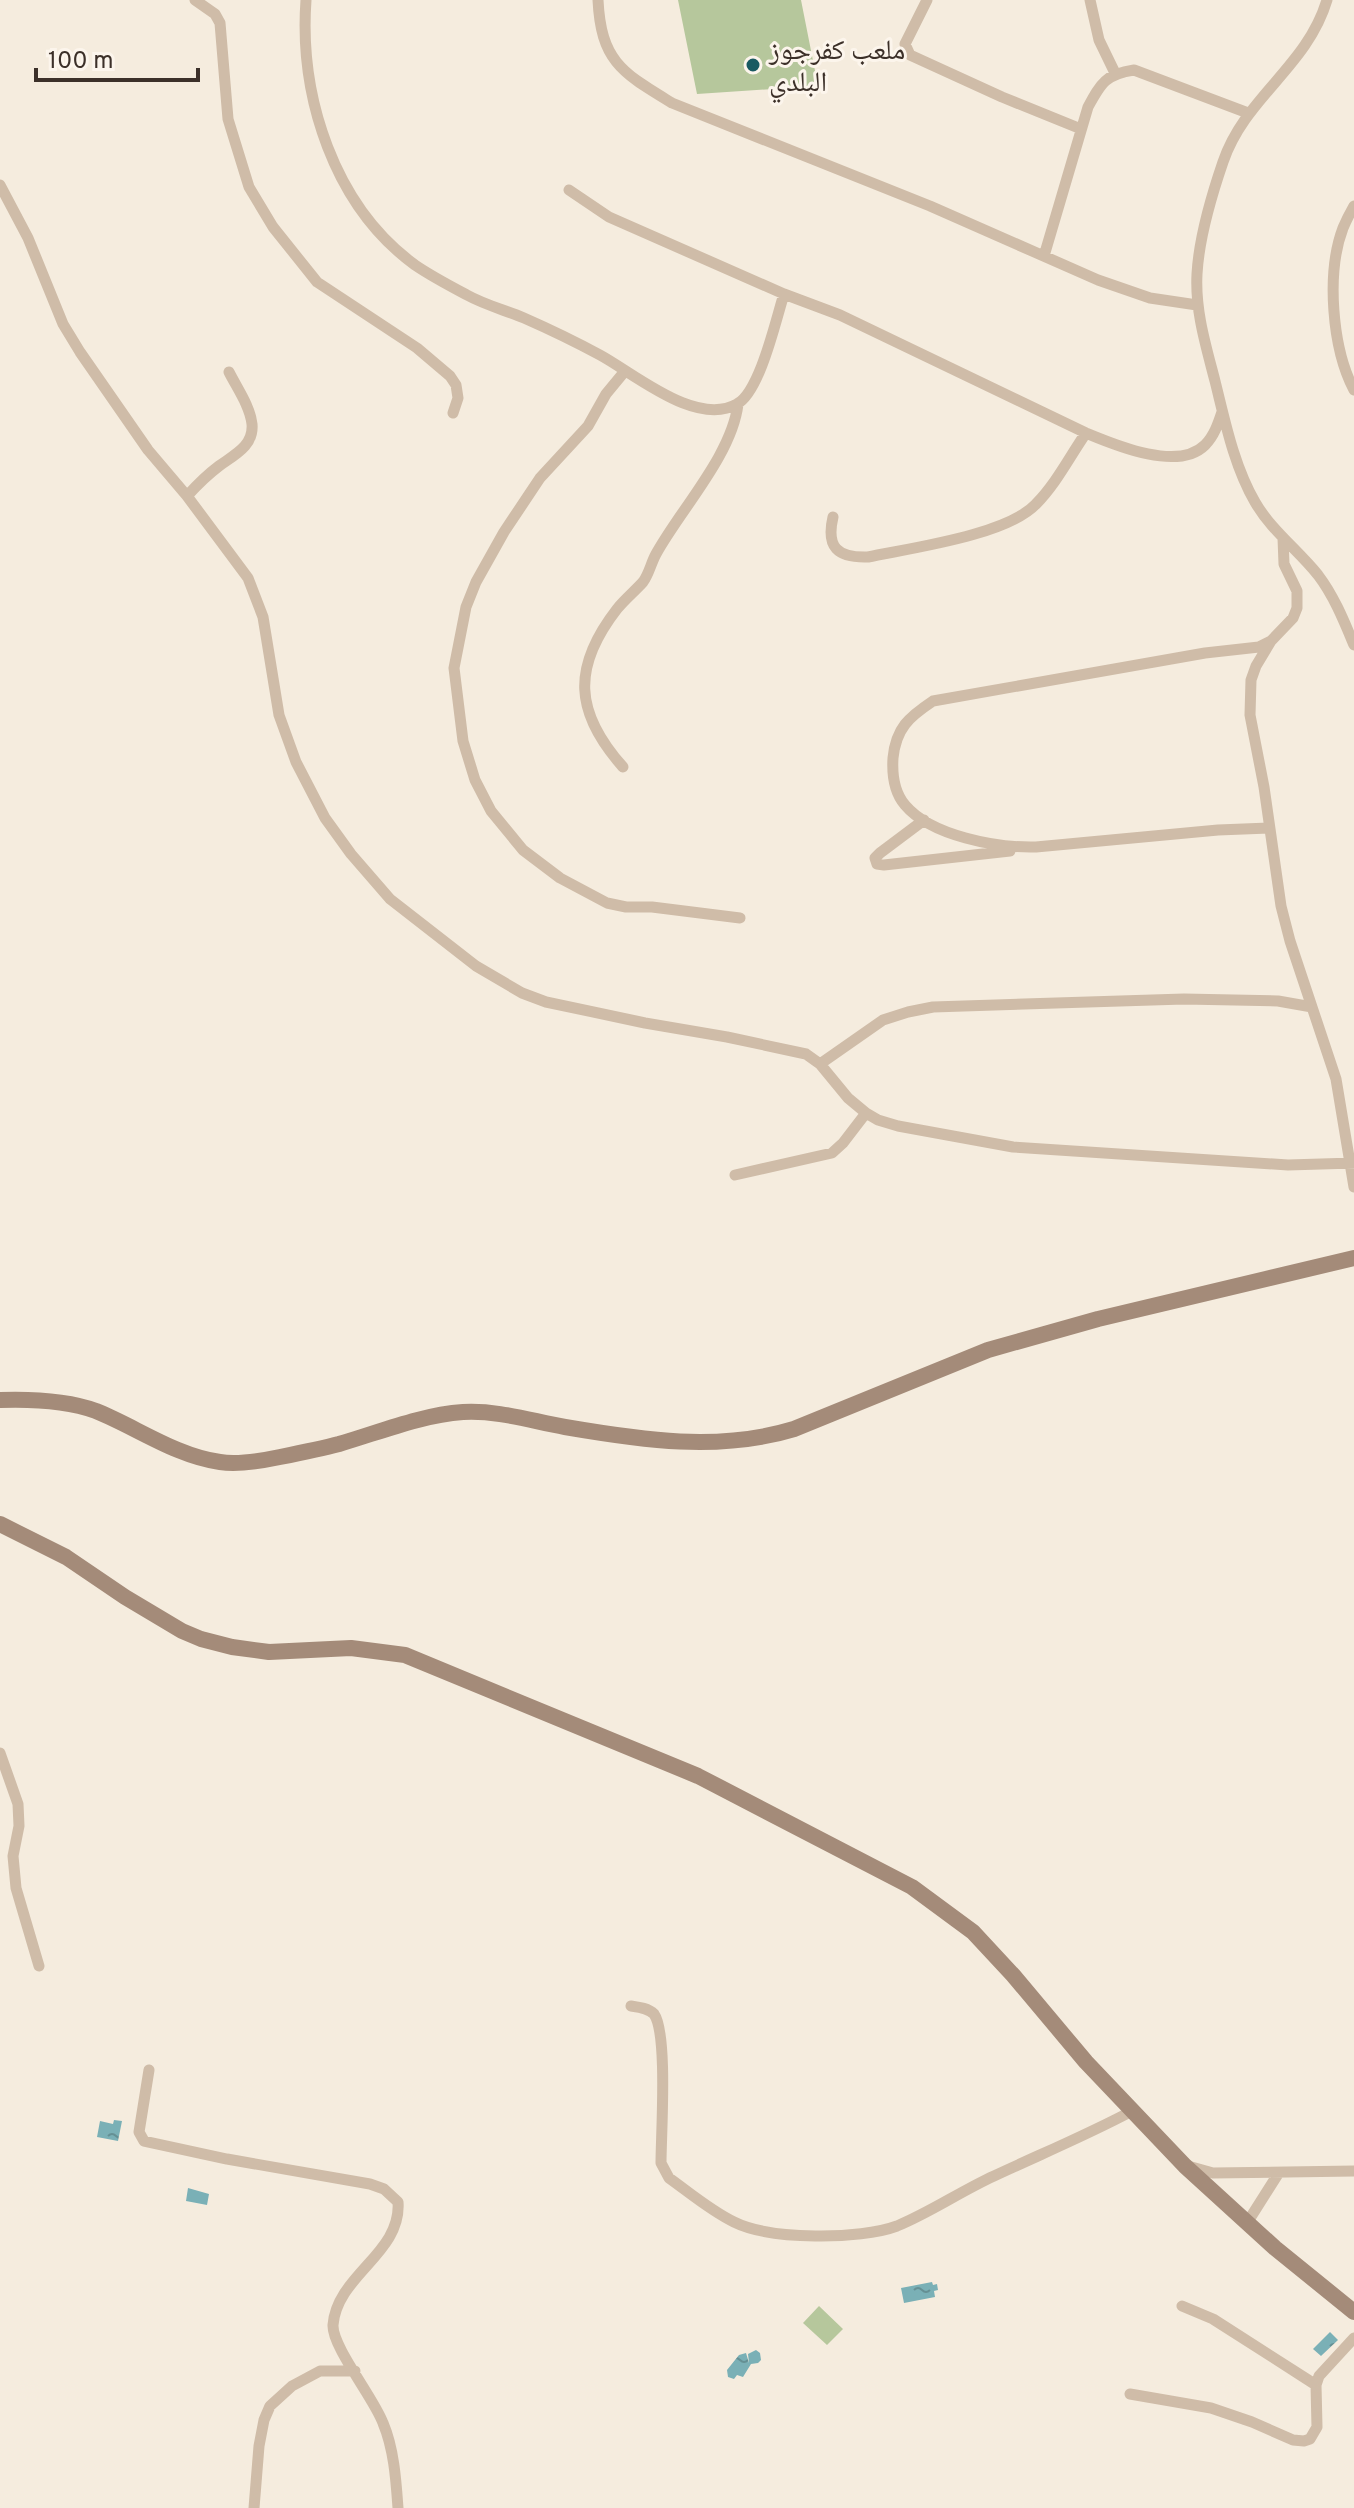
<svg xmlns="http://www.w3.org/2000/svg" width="1354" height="2508" viewBox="0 0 1354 2508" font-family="Overpass,'Noto Naskh Arabic',sans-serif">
<defs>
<pattern id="water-ripples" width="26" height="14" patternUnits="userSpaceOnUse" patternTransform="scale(2)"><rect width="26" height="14" fill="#7ab0b6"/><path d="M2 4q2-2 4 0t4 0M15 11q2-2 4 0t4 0" fill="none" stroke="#659094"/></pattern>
</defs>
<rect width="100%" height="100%" fill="#f5ecde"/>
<!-- pitch -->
<path fill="#b6c79c" d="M678,0H801L818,86L697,94Z
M819,2306L843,2329L827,2345L803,2323Z"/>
<!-- water -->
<path fill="url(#water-ripples)" d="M114,2120L122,2121L118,2141L97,2137L100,2121L113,2124Z
M188,2188L209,2194L207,2205L186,2201Z
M932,2282L933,2285L937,2284L938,2290L934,2291L935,2297L904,2303L901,2288Z
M1330,2332L1338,2340L1321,2356L1313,2349Z
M756,2350L760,2353L761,2360L758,2363L751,2364L743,2377L737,2375L734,2379L728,2377L727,2370L739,2355L746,2353L749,2363L748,2354Z"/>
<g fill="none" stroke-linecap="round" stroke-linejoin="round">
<!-- street -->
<path stroke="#cfbca8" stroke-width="11" d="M195,0L215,14L220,23L228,119L249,187L273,227L317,282L417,348L450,376L456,385L458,398L453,413
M306,0C299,97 334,206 415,265C431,276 450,286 467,295C485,305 505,310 524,318C549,329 576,342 600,355C635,374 696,427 737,404C760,392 776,319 784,294
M598,0C601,62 623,73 672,103L930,206L1098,280L1150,298L1197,305
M927,0L905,44L910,55L1002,97L1081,129
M1090,0L1099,40L1115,73
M1327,0C1307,67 1245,97 1223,162C1211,197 1199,237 1197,274C1195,311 1206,346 1215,381C1225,421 1234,466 1255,502C1271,530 1298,550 1318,575C1334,596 1344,621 1354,645
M0,185L28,238L63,324L80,352L148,450L187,496L248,578L263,617L279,715L296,762L325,818L351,854L390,899L476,966L522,993L546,1002L645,1023L727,1037L806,1054L820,1064L848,1098L866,1113L878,1120L898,1126L1013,1147L1288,1165L1354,1163
M569,190L609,217L784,294L840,315L1086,433C1115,445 1178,472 1205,445C1214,436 1218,424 1222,412
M1354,206C1350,213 1346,221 1343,228C1326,273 1332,348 1354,390
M1044,256L1088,107C1101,83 1106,74 1134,70L1248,113
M625,371L606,394L588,426L540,478L504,532L476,582L466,607L454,668L463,741L475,780L491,811L523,850L560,878L607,903L626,907H652L740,918
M187,496C197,485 207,475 219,466C234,455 254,446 252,424C250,406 237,388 229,372
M833,517C826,547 837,558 868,557C911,548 1007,535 1036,504C1056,484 1070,456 1086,433
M1283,538L1284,564L1297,591V608L1293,618L1271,641L1256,666L1251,680L1250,715L1264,787L1281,906L1290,941L1336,1079L1354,1187
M623,767C574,712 572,667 617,609C625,599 635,591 643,582C649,574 651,563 656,554C680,510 732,455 738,404
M924,820L880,853L875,858L877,864L884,865L1010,851
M1269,828L1218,830L1036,847C997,848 931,836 905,805C894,792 892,774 893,758C896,728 909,717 933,701L1205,653L1259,647L1271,641
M820,1064L883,1020L908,1012L933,1007L1184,999L1278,1001L1312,1007
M735,1175L832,1153L843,1143L866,1113
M0,1753L18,1804L19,1826L13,1856L16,1888L39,1966
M631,2006C638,2007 648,2008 654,2014C668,2034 661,2134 661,2163L669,2178C690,2193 711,2211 734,2222C770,2240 860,2240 897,2226C931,2212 961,2191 994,2176C1041,2154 1087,2135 1132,2111
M149,2070L139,2132L144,2141L227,2159L370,2184L384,2189L398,2202C402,2253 337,2275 333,2325C332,2347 374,2398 383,2423C394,2449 396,2480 398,2508
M1188,2166L1213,2173L1354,2171
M1247,2223L1278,2174
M1182,2306L1213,2319L1316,2385
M1130,2394L1211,2408L1252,2422L1293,2440L1304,2441L1310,2439L1317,2427L1316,2385L1319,2376L1354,2338
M254,2508L259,2446L264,2420L270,2406L292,2386L320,2371H355"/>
<!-- secondary -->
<path stroke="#a48b79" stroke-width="16" d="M0,1400C31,1399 66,1400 96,1411C136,1427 176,1456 220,1462C239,1465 261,1461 280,1457C300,1453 320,1449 339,1444C380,1432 421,1415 463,1412C498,1410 531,1421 565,1427C641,1440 719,1452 794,1429L988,1350L1098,1319L1354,1258
M0,1524L66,1557L125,1597L182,1631L201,1639L232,1647L269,1652L351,1648L405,1655L698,1776L912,1887L973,1932L1013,1975L1086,2062L1185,2166L1275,2248L1354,2312"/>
</g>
<!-- markers -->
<circle fill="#195a62" stroke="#fcf5ec" stroke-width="3" cx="753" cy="65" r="8"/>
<g text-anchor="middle" stroke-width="6" stroke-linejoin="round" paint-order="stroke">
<!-- poi labels -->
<g font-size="28" fill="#3c3029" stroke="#fcf5ec" text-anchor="start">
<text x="769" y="59">ملعب كفرجوز<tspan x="769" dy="32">البلدي</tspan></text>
</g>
</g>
<!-- scale -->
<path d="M36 68v12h162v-12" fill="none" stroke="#3c3029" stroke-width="4"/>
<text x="48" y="68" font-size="24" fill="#3c3029" stroke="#fcf5ec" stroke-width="6" paint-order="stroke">100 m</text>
</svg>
